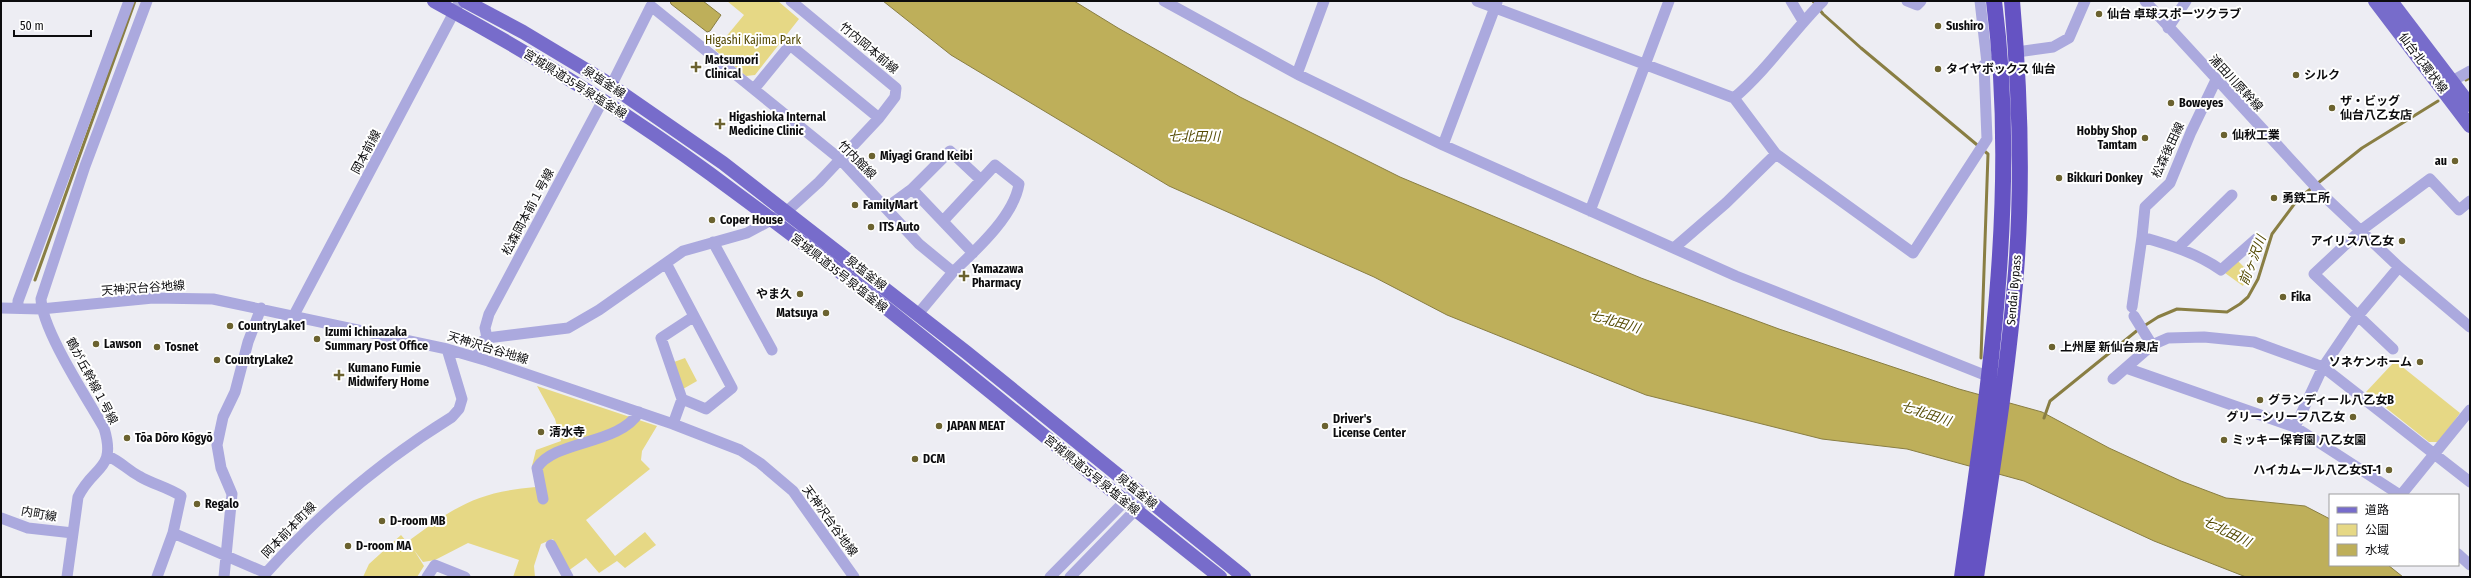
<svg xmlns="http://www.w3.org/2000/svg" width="2471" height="578" viewBox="0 0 2471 578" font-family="'Fira Sans Condensed','Noto Sans JP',sans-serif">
<rect width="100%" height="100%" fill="#ededf3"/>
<!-- green -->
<path fill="#e6d885" d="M727,1H778L799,19L755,75L746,76L715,50L744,15Z
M2237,260L2249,272L2243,286L2225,273Z
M685,358L697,381L683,389L674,362Z
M2395,361L2460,413L2439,442H2429L2366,392Z
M537,386L657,426L642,451L641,460L650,469L586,520L615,556L645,532L656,545L625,568L617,561L599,573L586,558L568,571L553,539L541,544L534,566L535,577H513L519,560L468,543L435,560L423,562L414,550L424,566L417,577H363L369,564L401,535L407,542C455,507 475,492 536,487L532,466L536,450L561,441L555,419Z"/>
<!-- water -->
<path fill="#beaf5a" stroke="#897e43" d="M670,1H703L721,15L710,31L707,32L671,4Z
M883,1H1074L1118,28L1240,97L1400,177L1641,278L1779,329L1959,389L2042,412L2109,448L2181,481L2226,498L2305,506L2330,519V565H2388L2403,577H2246L2154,541L2024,481L1907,449L1822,439L1646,395L1447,315L1374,277L1169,186L951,55Z"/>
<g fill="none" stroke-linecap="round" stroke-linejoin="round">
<!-- stream -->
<path stroke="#897e43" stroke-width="3" d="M1813,1L1823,14L1861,48L1988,154L1981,358
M2466,80L2470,78
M35,280L135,1
M2144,326L2158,317L2177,309L2227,312L2240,304L2248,297L2258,279L2272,234L2298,199L2362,148L2438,101
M2044,418L2050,401L2139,329"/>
<!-- minor -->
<path stroke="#aba9de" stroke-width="11" d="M1164,1L1297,74L1443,145L1736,276L1982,374
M1477,1L1734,98C1768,69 1792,32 1823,1
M1791,1L1803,21
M1907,1L1917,5L1921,1
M1980,1L1987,63
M2145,1L2325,197L2399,267L2470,327
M2168,28L2186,1
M2017,52L2053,47L2069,38L2085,1
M1297,74L1324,1
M2216,80L2191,132L2170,183L2145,207L2142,237C2170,245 2197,253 2221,270L2256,239
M2452,81L2470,71
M611,86L651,6L840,159L919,244L953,272L918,314
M754,89L790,45L879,118
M1734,98L1776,154L1913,253L1987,139L1984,65L1999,60
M1443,145L1497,2
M886,208L912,189
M1590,211L1669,1
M943,221L995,165L1019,184C1014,216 976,250 953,272
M713,242L772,350
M1674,248L1726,203L1776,154
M2178,248L2232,195
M973,253L912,189L950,151L981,180
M666,263L732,388L706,409L682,399L673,424
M2132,307L2142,237
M1,308L41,309L153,298L213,299L447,349L488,361L673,424L740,450L760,463L793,491L854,577
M18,308V301L129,1
M294,315L460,1
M2134,316L2152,345
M487,338L485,328L489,314L603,100
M2393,349L2314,274L2360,231L2430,179L2459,210L2470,201
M475,357L480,343L487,338L568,328L599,310L683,251L747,233L786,212L819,182L879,118L895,97L896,88L791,1
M2126,368L2295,427L2400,495
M2113,379L2152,345L2168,338L2204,337L2254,342L2323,367L2470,482
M682,399L661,338L693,317
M2295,427L2323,367L2357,317L2399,267
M108,456C123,463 126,469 139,476C152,484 167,487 181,496L173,533L266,573C321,512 381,461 452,417L459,409L462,399L447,349
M2401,495L2470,410
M543,499L537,468C554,440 620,445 639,412
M1,518L28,528L73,533
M551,545L568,577
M2458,554L2470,565
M67,577L78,497C93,465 117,471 104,428C87,398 42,330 41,299L85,166L147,1
M157,577L173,533
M224,577L232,494L221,468L217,445L223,417L235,392L248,342L261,308
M427,577L435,565L465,577
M1050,577L1135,491
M1070,577L1146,499"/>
<!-- major -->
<path stroke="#776ccb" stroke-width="14" d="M434,1C539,58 641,121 736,193C902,315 1058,450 1220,577
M465,1L523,32L603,80L723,163L966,352L1244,577
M2375,1L2470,126
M2391,1L2470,105"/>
<!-- highway -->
<path stroke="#6553c3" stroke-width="16" d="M1962,577C1989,386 2019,194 1994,1
M1976,577C1991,476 2008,374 2016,272C2023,182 2020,91 2012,1"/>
</g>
<!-- markers -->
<g fill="#6b622f" stroke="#fff" stroke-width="1.5">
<circle cx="2099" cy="14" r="4"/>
<circle cx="1938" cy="26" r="4"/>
<path d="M694 61h4v4h4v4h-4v4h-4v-4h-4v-4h4z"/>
<circle cx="1938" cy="69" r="4"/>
<circle cx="2296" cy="75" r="4"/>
<circle cx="2171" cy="103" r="4"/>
<circle cx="2332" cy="108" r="4"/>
<path d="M718 118h4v4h4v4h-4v4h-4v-4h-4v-4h4z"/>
<circle cx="2224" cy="135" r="4"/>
<circle cx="2145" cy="138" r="4"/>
<circle cx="872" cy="156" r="4"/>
<circle cx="2455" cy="161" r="4"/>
<circle cx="2059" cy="178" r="4"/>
<circle cx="2274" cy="198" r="4"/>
<circle cx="855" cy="205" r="4"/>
<circle cx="712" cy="220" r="4"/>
<circle cx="871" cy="227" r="4"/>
<circle cx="2402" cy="241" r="4"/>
<path d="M962 270h4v4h4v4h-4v4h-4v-4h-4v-4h4z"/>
<circle cx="800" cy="294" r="4"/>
<circle cx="2283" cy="297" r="4"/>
<circle cx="826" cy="313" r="4"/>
<circle cx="230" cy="326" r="4"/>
<circle cx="317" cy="339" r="4"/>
<circle cx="96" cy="344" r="4"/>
<circle cx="157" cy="347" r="4"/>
<circle cx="2052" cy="347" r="4"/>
<circle cx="217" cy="360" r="4"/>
<circle cx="2420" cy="362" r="4"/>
<path d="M337 369h4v4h4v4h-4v4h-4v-4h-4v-4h4z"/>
<circle cx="2260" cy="400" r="4"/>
<circle cx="2353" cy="417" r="4"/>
<circle cx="939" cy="426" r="4"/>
<circle cx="1325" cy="426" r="4"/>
<circle cx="541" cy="432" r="4"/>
<circle cx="127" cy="438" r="4"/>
<circle cx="2224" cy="440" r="4"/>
<circle cx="915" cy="459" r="4"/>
<circle cx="2389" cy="470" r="4"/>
<circle cx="197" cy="504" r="4"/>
<circle cx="382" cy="521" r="4"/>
<circle cx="348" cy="546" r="4"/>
</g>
<g text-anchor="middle" stroke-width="4" stroke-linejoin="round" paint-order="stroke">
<!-- poi labels -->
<g font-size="12" font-weight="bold" fill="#0c0c0e" stroke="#fff" text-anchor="start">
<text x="2107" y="18">仙台 卓球スポーツクラブ</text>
<text x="1946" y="30">Sushiro</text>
<text x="705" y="64">Matsumori<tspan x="705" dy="14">Clinical</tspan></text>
<text x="1946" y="73">タイヤボックス 仙台</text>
<text x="2304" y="79">シルク</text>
<text x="2340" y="105">ザ・ビッグ<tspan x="2340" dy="14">仙台八乙女店</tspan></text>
<text x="2179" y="107">Boweyes</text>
<text x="729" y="121">Higashioka Internal<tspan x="729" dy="14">Medicine Clinic</tspan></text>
<text x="2137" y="135" text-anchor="end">Hobby Shop<tspan x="2137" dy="14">Tamtam</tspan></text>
<text x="2232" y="139">仙秋工業</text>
<text x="880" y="160">Miyagi Grand Keibi</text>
<text x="2447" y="165" text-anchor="end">au</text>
<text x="2067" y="182">Bikkuri Donkey</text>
<text x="2282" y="202">勇鉄工所</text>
<text x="863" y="209">FamilyMart</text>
<text x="720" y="224">Coper House</text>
<text x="879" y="231">ITS Auto</text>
<text x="2394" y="245" text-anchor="end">アイリス八乙女</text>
<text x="972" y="273">Yamazawa<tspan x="972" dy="14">Pharmacy</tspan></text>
<text x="792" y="298" text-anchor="end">やま久</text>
<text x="2291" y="301">Fika</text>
<text x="818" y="317" text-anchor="end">Matsuya</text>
<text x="238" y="330">CountryLake1</text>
<text x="325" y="336">Izumi Ichinazaka<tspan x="325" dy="14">Summary Post Office</tspan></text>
<text x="104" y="348">Lawson</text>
<text x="165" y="351">Tosnet</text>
<text x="2060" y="351">上州屋 新仙台泉店</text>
<text x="225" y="364">CountryLake2</text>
<text x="2412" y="366" text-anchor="end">ソネケンホーム</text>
<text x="348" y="372">Kumano Fumie<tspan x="348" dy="14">Midwifery Home</tspan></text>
<text x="2268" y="404">グランディール八乙女B</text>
<text x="2345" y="421" text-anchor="end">グリーンリーフ八乙女</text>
<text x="1333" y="423">Driver's<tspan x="1333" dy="14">License Center</tspan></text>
<text x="947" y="430">JAPAN MEAT</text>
<text x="549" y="436">清水寺</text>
<text x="135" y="442">Tōa Dōro Kōgyō</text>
<text x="2232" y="444">ミッキー保育園 八乙女園</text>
<text x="923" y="463">DCM</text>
<text x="2381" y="474" text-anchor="end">ハイカムール八乙女ST-1</text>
<text x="205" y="508">Regalo</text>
<text x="390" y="525">D-room MB</text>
<text x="356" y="550">D-room MA</text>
</g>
<!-- park labels -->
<g font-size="12" fill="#534802" stroke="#fff">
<text x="753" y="44">Higashi Kajima Park</text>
</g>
<!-- street labels -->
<g font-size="12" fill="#0c0c0e" stroke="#fff">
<text transform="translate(869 48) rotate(40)" y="4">竹内岡本前線</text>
<text transform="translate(2423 63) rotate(53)" y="4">仙台北環状線</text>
<text transform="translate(604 82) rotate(33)" y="4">泉塩釜線</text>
<text transform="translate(2236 83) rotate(47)" y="4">浦田川原幹線</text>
<text transform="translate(575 84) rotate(32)" y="4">宮城県道35号泉塩釜線</text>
<text transform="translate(2168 150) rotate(-65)" y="4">松森後田線</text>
<text transform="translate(366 152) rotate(-62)" y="4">岡本前線</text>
<text transform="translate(857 160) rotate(45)" y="4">竹内館線</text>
<text transform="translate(528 212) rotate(-62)" y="4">松森岡本前１号線</text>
<text transform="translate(839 273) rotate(38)" y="4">宮城県道35号泉塩釜線</text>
<text transform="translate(866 273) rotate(38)" y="4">泉塩釜線</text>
<text transform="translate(143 288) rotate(-4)" y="4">天神沢台谷地線</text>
<text transform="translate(2014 290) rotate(-85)" y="4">Sendai Bypass</text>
<text transform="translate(488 348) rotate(17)" y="4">天神沢台谷地線</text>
<text transform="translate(92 381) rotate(62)" y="4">鶴が丘幹線１号線</text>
<text transform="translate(1092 475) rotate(39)" y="4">宮城県道35号泉塩釜線</text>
<text transform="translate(1137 491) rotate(39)" y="4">泉塩釜線</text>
<text transform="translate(39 514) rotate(10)" y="4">内町線</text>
<text transform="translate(830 521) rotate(54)" y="4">天神沢台谷地線</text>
<text transform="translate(289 530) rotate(-46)" y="4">岡本前本町線</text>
</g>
<!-- water labels -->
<g font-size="13" font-style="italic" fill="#534902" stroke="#fff">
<text x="1194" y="141">七北田川</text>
<text transform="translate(2252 260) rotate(-69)" y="5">前ヶ沢川</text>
<text transform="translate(1615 321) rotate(16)" y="5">七北田川</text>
<text transform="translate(1926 413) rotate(18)" y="5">七北田川</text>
<text transform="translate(2227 531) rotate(26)" y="5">七北田川</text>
</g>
</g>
<!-- border -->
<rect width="2471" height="578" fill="none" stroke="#0c0c0e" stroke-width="4"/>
<!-- legend -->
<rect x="2329" y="494" width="130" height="72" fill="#ffffff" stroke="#9e9e9f"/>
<rect x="2337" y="507" width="20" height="6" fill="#776ccb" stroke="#9e9e9f"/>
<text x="2365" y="514" font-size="12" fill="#0c0c0e">道路</text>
<rect x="2337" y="524" width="20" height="12" fill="#e6d885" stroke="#9e9e9f"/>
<text x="2365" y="534" font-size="12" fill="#0c0c0e">公園</text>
<rect x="2337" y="544" width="20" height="12" fill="#beaf5a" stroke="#9e9e9f"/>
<text x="2365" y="554" font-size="12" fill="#0c0c0e">水域</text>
<!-- scale -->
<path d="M14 30v6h77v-6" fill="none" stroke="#0c0c0e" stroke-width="2"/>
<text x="20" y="30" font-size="12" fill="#0c0c0e" stroke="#ffffff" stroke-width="3" paint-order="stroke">50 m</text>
</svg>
